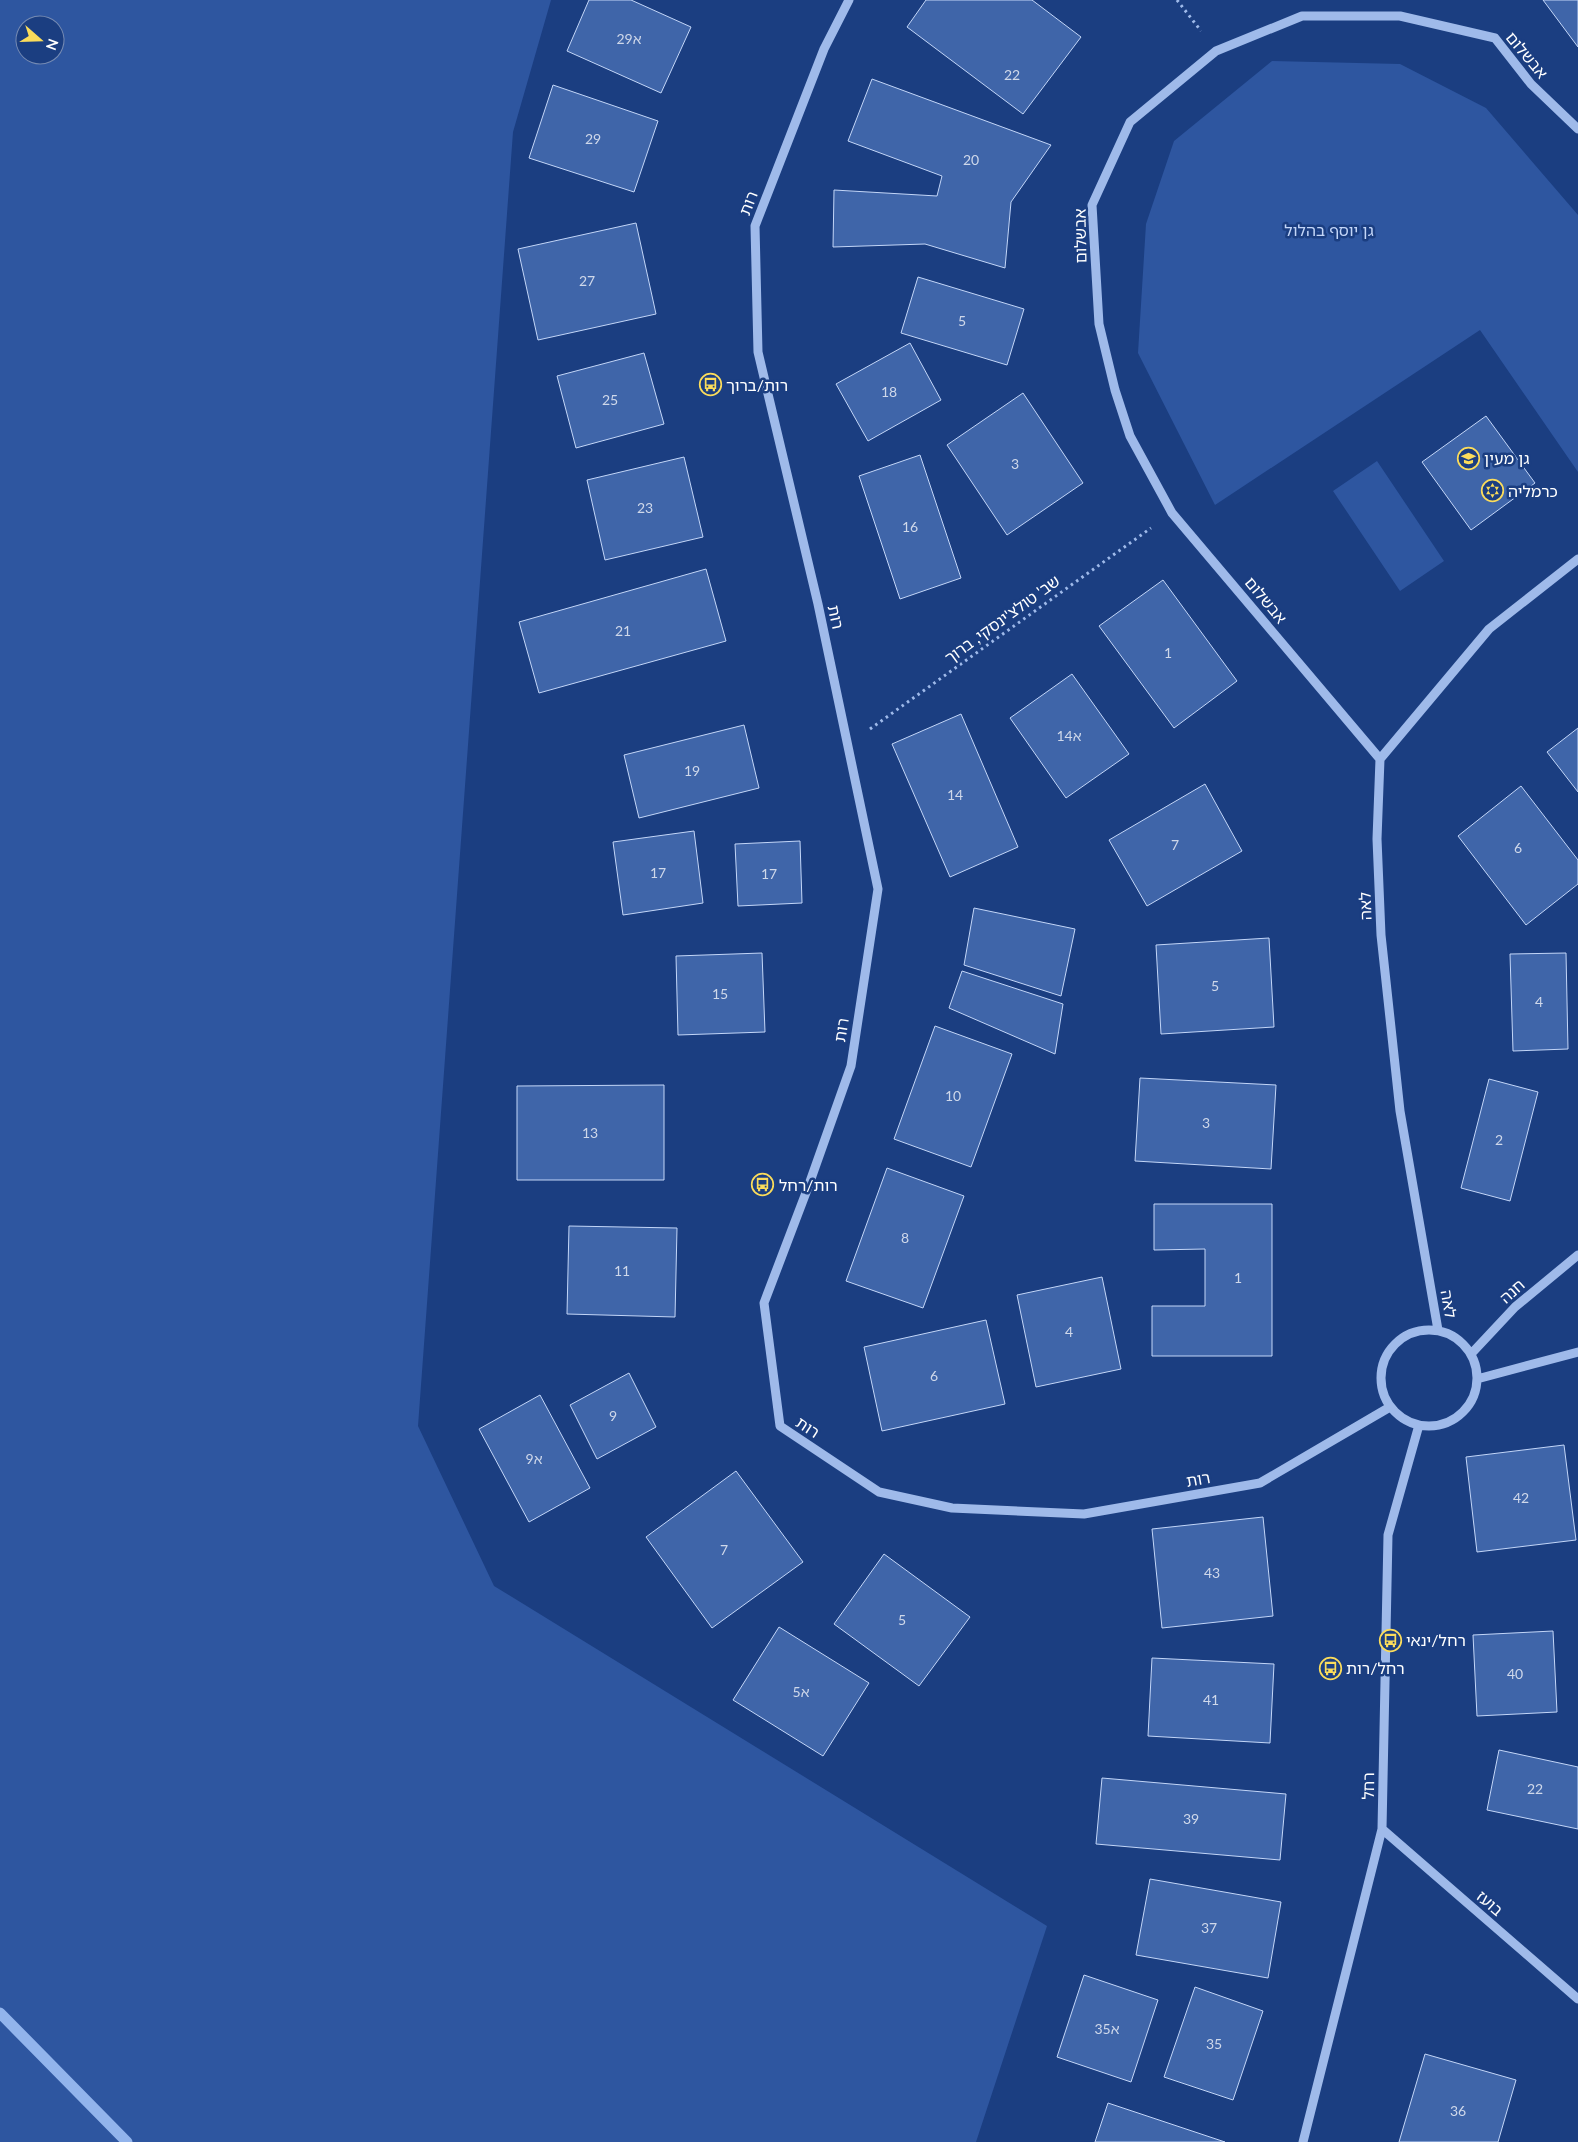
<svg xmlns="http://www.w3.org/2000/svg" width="1578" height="2142" viewBox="0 0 1578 2142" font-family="Lato,'Noto Sans Hebrew',sans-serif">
<rect width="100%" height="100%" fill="#1b3e81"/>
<!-- green -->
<path fill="#2e56a0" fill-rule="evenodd" d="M0,0H551L513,132L418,1426L494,1586L1047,1926L976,2142H0ZM25,25H55V55H25Z
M1272,61L1400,64L1486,108L1578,215V472L1480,330L1215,505L1138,353L1146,224L1174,141Z
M1377,461L1444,561L1400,591L1333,491Z"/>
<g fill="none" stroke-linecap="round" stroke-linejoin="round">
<!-- stream -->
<path stroke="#92b4ec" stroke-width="11" d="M0,2013L127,2142"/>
</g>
<!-- building -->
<path fill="#3f65a9" stroke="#c3d6f8" d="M589,0H631L691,27L661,93L567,51Z
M926,0H1032L1081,37L1023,114L907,27Z
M1543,0H1578V47Z
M872,79L1051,145L1011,202L1005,268L925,244L833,247L834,190L937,196L942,176L848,141Z
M553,85L658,121L634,192L529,158Z
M636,223L656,314L538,340L518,249Z
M918,277L1024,309L1007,365L901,333Z
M910,343L941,400L868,441L836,384Z
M644,353L664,424L576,448L557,376Z
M1023,393L1083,483L1007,535L947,445Z
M1486,416L1535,483L1471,530L1422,462Z
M920,455L961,578L900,599L859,476Z
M684,457L703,537L605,560L587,480Z
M706,569L726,641L539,693L519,622Z
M1163,580L1237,681L1174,728L1099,626Z
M1072,674L1129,754L1066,798L1010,718Z
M961,714L1018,847L950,877L892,744Z
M744,725L759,788L639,818L624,755Z
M1578,728V792L1547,752Z
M1205,784L1242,851L1147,906L1109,840Z
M1521,786L1578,860V884L1526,925L1458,836Z
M694,831L703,903L623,915L613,842Z
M800,841L802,903L738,906L735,844Z
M974,908L1075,929L1061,996L964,965Z
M1269,938L1274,1027L1161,1034L1156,945Z
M762,953L765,1032L678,1035L676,956Z
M1566,953L1568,1049L1513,1051L1510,954Z
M962,971L1063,1004L1055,1054L949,1008Z
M935,1026L1012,1054L971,1167L894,1139Z
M1140,1078L1276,1085L1271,1169L1135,1161Z
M1489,1079L1538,1092L1510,1201L1461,1188Z
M664,1085V1180H517V1086Z
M887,1168L964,1196L923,1308L846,1281Z
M1154,1204H1272V1356H1152V1306H1205V1249L1154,1250Z
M569,1226L677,1228L675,1317L567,1314Z
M1102,1277L1121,1369L1036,1387L1017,1295Z
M986,1320L1005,1404L882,1431L864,1347Z
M629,1373L656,1427L597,1459L570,1405Z
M540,1395L590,1488L529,1522L479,1429Z
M1564,1445L1576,1540L1477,1552L1466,1457Z
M736,1471L803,1562L712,1628L646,1537Z
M1263,1517L1273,1616L1162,1628L1152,1529Z
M884,1554L970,1617L919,1686L834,1624Z
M779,1627L869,1683L823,1756L733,1700Z
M1553,1631L1557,1712L1477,1716L1473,1635Z
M1152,1658L1274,1664L1270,1743L1148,1736Z
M1499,1750L1578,1767V1829L1487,1810Z
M1102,1778L1286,1794L1280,1860L1096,1844Z
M1150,1879L1281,1902L1268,1978L1136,1955Z
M1084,1975L1158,2000L1131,2082L1057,2057Z
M1195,1987L1263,2011L1233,2100L1164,2077Z
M1425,2054L1516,2080L1498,2142H1399Z
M1108,2103L1225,2142H1095Z"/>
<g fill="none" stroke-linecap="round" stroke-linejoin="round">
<!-- path -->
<path stroke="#9fbaea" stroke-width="3" stroke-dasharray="2.5 4" stroke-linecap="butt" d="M1177,0L1201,31
M870,729L1151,528"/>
<!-- minor -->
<path stroke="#9fbaea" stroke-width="9" d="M849,0L824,49L755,226L758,352L818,604L878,889L851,1066L807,1190L764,1303L780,1426L879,1492L952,1508L1084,1514L1260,1483L1390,1407
M1380,759L1172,513L1130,436L1115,390L1099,324L1092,205L1130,122L1216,51L1302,16H1400L1495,38L1531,84L1578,129
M1438,1330L1400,1111L1381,935L1377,839L1380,759L1489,629L1578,559
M1381 1378a48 48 0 1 1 96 0a48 48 0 1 1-96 0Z
M1471,1354L1515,1307L1578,1255
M1477,1379L1578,1352
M1382,1829L1578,1999
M1303,2142L1382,1829L1388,1535L1419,1425"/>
</g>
<!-- icons -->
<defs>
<symbol id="bus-ring" viewBox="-11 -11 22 22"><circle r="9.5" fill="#1b3e81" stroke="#fbdc5b" stroke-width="1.5"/><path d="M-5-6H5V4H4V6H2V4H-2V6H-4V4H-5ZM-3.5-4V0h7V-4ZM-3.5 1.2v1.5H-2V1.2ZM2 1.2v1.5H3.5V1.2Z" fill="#fbdc5b"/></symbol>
<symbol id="school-ring" viewBox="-11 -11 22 22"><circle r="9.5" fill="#1b3e81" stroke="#fbdc5b" stroke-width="1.5"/><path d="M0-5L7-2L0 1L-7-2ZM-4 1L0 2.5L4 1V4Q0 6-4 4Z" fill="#fbdc5b"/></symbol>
<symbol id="synagogue-ring" viewBox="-11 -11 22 22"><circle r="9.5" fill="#1b3e81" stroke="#fbdc5b" stroke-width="1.5"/><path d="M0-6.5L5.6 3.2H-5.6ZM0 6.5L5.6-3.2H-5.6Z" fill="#fbdc5b"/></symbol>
</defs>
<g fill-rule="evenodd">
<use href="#bus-ring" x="698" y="372" width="25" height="25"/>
<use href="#school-ring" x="1456" y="446" width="25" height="25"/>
<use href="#synagogue-ring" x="1480" y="478" width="25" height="25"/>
<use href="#bus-ring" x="750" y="1172" width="25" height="25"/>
<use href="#bus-ring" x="1378" y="1628" width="25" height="25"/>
<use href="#bus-ring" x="1318" y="1656" width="25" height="25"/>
</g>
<g text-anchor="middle" stroke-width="5" stroke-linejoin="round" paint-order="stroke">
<!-- number labels -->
<g font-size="14" fill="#cfd8ea">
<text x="629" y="44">29א</text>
<text x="1012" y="80">22</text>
<text x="593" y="144">29</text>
<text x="971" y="165">20</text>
<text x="587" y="286">27</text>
<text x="962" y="326">5</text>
<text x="889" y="397">18</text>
<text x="610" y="405">25</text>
<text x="1015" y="469">3</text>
<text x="645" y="513">23</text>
<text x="910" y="532">16</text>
<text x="623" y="636">21</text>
<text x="1168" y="658">1</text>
<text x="1069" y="741">14א</text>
<text x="692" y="776">19</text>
<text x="955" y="800">14</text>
<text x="1175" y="850">7</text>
<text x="1518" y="853">6</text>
<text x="658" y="878">17</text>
<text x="769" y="879">17</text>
<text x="1215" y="991">5</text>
<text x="720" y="999">15</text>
<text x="1539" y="1007">4</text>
<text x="953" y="1101">10</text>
<text x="1206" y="1128">3</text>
<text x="590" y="1138">13</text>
<text x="1499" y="1145">2</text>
<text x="905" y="1243">8</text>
<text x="622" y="1276">11</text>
<text x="1238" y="1283">1</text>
<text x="1069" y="1337">4</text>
<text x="934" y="1381">6</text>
<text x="613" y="1421">9</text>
<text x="534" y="1464">9א</text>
<text x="1521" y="1503">42</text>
<text x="724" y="1555">7</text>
<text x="1212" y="1578">43</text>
<text x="902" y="1625">5</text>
<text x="1515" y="1679">40</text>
<text x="801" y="1697">5א</text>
<text x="1211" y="1705">41</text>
<text x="1535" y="1794">22</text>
<text x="1191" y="1824">39</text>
<text x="1209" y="1933">37</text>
<text x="1107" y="2034">35א</text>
<text x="1214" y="2049">35</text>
<text x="1458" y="2116">36</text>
</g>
<!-- street labels -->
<g font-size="16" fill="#fff" stroke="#1b3e81">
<text transform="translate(1527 55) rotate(50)" y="6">אבשלום</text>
<text transform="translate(748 203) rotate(-69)" y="6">רות</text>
<text transform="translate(1080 236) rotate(-91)" y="6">אבשלום</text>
<text transform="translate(1266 600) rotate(50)" y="6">אבשלום</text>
<text transform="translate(836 617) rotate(78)" y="6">רות</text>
<text transform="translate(1002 619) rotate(-36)" y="6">שב' טולצ'ינסקי, ברוך</text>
<text transform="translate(1365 906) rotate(-92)" y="6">לאה</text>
<text transform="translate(841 1030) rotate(-81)" y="6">רות</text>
<text transform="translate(1512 1291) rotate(-42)" y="6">חנה</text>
<text transform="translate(1449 1304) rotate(80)" y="6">לאה</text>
<text transform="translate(808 1427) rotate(33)" y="6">רות</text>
<text transform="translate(1198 1479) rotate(-10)" y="6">רות</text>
<text transform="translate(1368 1786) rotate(-89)" y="6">רחל</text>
<text transform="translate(1490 1903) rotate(41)" y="6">בועז</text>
</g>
<!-- park labels -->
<g font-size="16" fill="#c3d6f8" stroke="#1b3e81">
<text x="1329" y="236">גן יוסף בהלול</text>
</g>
<!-- poi labels -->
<g font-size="16" fill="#fff" stroke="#1b3e81" text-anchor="start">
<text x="726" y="391">רות/ברוך</text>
<text x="1484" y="464">גן מעין</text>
<text x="1508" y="497">כרמליה</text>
<text x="779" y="1191">רות/רחל</text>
<text x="1406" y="1646">רחל/ינאי</text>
<text x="1346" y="1674">רחל/רות</text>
</g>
</g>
<!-- north arrow -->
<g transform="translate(40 40) rotate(110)"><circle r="24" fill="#1b3e81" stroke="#768bb3"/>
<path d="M0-4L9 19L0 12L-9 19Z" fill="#fbdc5b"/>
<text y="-8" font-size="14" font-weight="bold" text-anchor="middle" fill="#ffffff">N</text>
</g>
</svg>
